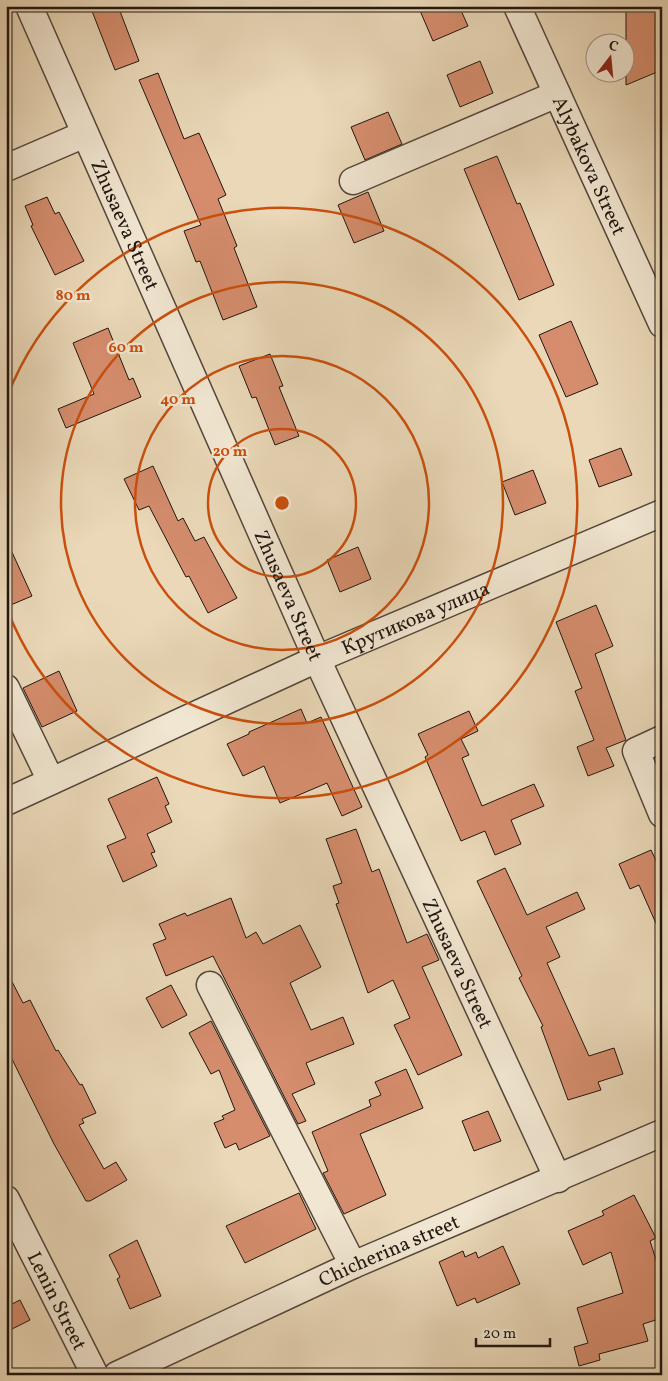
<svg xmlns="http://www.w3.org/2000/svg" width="668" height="1381" viewBox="0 0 668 1381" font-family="Vollkorn,serif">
<rect width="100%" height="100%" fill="#ead8b8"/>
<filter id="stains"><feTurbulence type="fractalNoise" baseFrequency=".004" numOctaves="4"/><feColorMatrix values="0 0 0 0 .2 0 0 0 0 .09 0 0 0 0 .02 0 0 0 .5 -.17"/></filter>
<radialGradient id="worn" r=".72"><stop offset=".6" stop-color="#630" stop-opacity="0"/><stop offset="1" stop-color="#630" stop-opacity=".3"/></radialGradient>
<!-- building -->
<path fill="#d58d6d" stroke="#211610" d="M90,6H118L139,61L115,70Z
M418,6H459L468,26L433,41Z
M626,6H662V70L626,85Z
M480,61L493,93L460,107L447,75Z
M158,73L184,139L199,133L226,195L218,199L237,246L234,248L257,307L223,320L200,261L196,262L184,231L201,225L139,80Z
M388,112L402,144L365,160L351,127Z
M497,156L517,204L520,203L554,285L519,300L464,169Z
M368,192L384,231L354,243L338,205Z
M47,197L55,214L59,212L84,261L55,275L31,226L33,225L25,206Z
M571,321L598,384L566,397L539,335Z
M108,328L129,380L133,378L141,397L66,428L58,409L94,394L73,343Z
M270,354L283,386L279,387L299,436L275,445L256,397L252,398L239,366Z
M621,448L632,475L599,487L589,460Z
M153,466L178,521L183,518L195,541L204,537L237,598L208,613L189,576L186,577L149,506L139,510L124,479Z
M533,470L546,503L515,515L502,482Z
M6,539L32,596L6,607Z
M358,547L371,579L340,592L327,560Z
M596,605L613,646L595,654L626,740L606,748L614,766L588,776L577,747L594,740L575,691L582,688L556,622Z
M59,671L77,711L42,727L23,688Z
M301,709L307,723L321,717L362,807L342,816L327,783L280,803L264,766L243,776L227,744L249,734V732Z
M469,711L478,731L461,739L469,755L462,758L482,806L534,784L544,806L511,820L521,844L495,855L485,831L461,841L425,757L428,755L418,734Z
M157,777L169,804L165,806L172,822L147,834L155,852L151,853L157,866L123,882L107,846L126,838L108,799Z
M356,829L372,872L379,869L407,943L427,934L439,960L422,967L462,1055L418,1075L394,1025L410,1018L393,980L368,993L336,904L339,903L333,886L342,883L326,839Z
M651,850L662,873V937L639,885L630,889L619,864Z
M505,868L527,915L577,892L585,909L546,927L560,957L547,963L589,1056L614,1048L623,1074L598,1082L601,1090L568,1100L541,1027L543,1026L519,978L522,976L477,881Z
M231,898L246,938L256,932L263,944L300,925L321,967L290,983L311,1030L343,1017L354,1044L306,1063L315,1084L292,1094L306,1121L298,1124L213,956L166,976L153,944L166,939L159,924L185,913L187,916Z
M6,970L23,1003L30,1000L56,1051L58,1050L80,1085L82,1084L96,1113L82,1119L84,1123L79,1125L104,1169L116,1162L127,1180L90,1201H86L54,1144L6,1047Z
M171,985L187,1015L162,1028L146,998Z
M211,1021L270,1136L239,1150L236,1143L225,1148L214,1123L224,1119L222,1116L235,1110L219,1070L211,1074L189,1033Z
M406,1069L423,1108L360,1134L386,1195L344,1214L323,1173L328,1171L312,1132L371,1106L369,1100L381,1095L375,1082Z
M488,1111L501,1141L474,1151L462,1121Z
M299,1193L316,1229L245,1263L226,1226Z
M634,1195L656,1238L650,1241L662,1278V1318L643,1324L648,1341L599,1354L600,1360L579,1366L574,1347L588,1343L577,1308L623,1293L611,1252L583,1265L568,1231L604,1215L602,1211Z
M137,1240L161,1296L130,1309L117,1279L120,1277L109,1255Z
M503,1246L520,1284L477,1303L475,1298L457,1306L439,1262L463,1251L465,1257L476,1252L478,1258Z
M20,1300L30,1320L6,1332V1307Z"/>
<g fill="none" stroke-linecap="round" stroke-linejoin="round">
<defs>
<g id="minor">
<path id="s1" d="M29,6L317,659L558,1179"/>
<path id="s2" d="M517,6L662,324"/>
<path d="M6,168L85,134"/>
<path d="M353,181L557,94"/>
<path d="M6,688L51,781"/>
<path d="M662,739L636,751L662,814"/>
<path id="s3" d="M6,802L317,659L662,513"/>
<path d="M210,985L353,1265"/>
<path id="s4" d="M6,1199L95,1375"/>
<path id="s5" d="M117,1375L353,1265L662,1133"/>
</g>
</defs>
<!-- minor casing -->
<use href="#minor" stroke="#53463a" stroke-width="29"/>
<!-- minor -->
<use href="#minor" stroke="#f1e6d1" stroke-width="26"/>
</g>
<!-- distance rings -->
<g fill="none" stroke="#ca4f0d" stroke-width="2.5">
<circle cx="282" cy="503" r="74"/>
<circle cx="282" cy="503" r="147"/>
<circle cx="282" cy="503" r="221"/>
<path d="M7 397A295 295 0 1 1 7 609"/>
</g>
<g text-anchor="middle" stroke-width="4.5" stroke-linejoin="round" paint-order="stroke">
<!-- street labels -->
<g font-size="20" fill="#211610" stroke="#f1e6d1">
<text dy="7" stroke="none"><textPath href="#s2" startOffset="175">Alybakova Street</textPath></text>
<text dy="7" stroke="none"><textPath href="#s1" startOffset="239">Zhusaeva Street</textPath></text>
<text dy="7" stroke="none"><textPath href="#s1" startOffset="644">Zhusaeva Street</textPath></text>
<text dy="7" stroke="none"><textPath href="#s3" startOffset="449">Крутикова улица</textPath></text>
<text dy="7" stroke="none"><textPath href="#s1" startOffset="1049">Zhusaeva Street</textPath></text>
<text dy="7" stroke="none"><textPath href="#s5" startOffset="299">Chicherina street</textPath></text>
<text dy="7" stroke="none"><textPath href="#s4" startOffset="114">Lenin Street</textPath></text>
</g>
</g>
<circle cx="282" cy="503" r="8" fill="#ca4f0d" stroke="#f1e6d1" stroke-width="2.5"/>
<g font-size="15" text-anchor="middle" font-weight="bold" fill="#ca4f0d" stroke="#f1e6d1" stroke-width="4.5" stroke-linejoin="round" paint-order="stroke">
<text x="73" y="300">80 m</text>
<text x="126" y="352">60 m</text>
<text x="178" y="404">40 m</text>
<text x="230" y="456">20 m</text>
</g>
<!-- margin -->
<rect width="668" height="1381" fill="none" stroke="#ead8b8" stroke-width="25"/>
<rect x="8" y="8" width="653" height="1366" fill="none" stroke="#211610" stroke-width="2.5"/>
<rect x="12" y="12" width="643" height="1356" fill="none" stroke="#211610"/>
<!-- north arrow -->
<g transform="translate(610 58) rotate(16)"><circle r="24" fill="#f1e6d1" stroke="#9e9384"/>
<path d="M0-4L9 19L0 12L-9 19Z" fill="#8f2418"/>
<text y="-8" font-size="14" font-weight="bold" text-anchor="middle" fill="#211610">С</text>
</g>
<!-- scale -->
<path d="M476 1338v8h74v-8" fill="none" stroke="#211610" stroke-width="2.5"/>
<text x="483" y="1338" font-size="15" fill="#211610" stroke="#f1e6d1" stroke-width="4" paint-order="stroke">20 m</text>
<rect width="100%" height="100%" filter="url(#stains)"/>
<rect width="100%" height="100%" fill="url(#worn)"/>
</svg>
